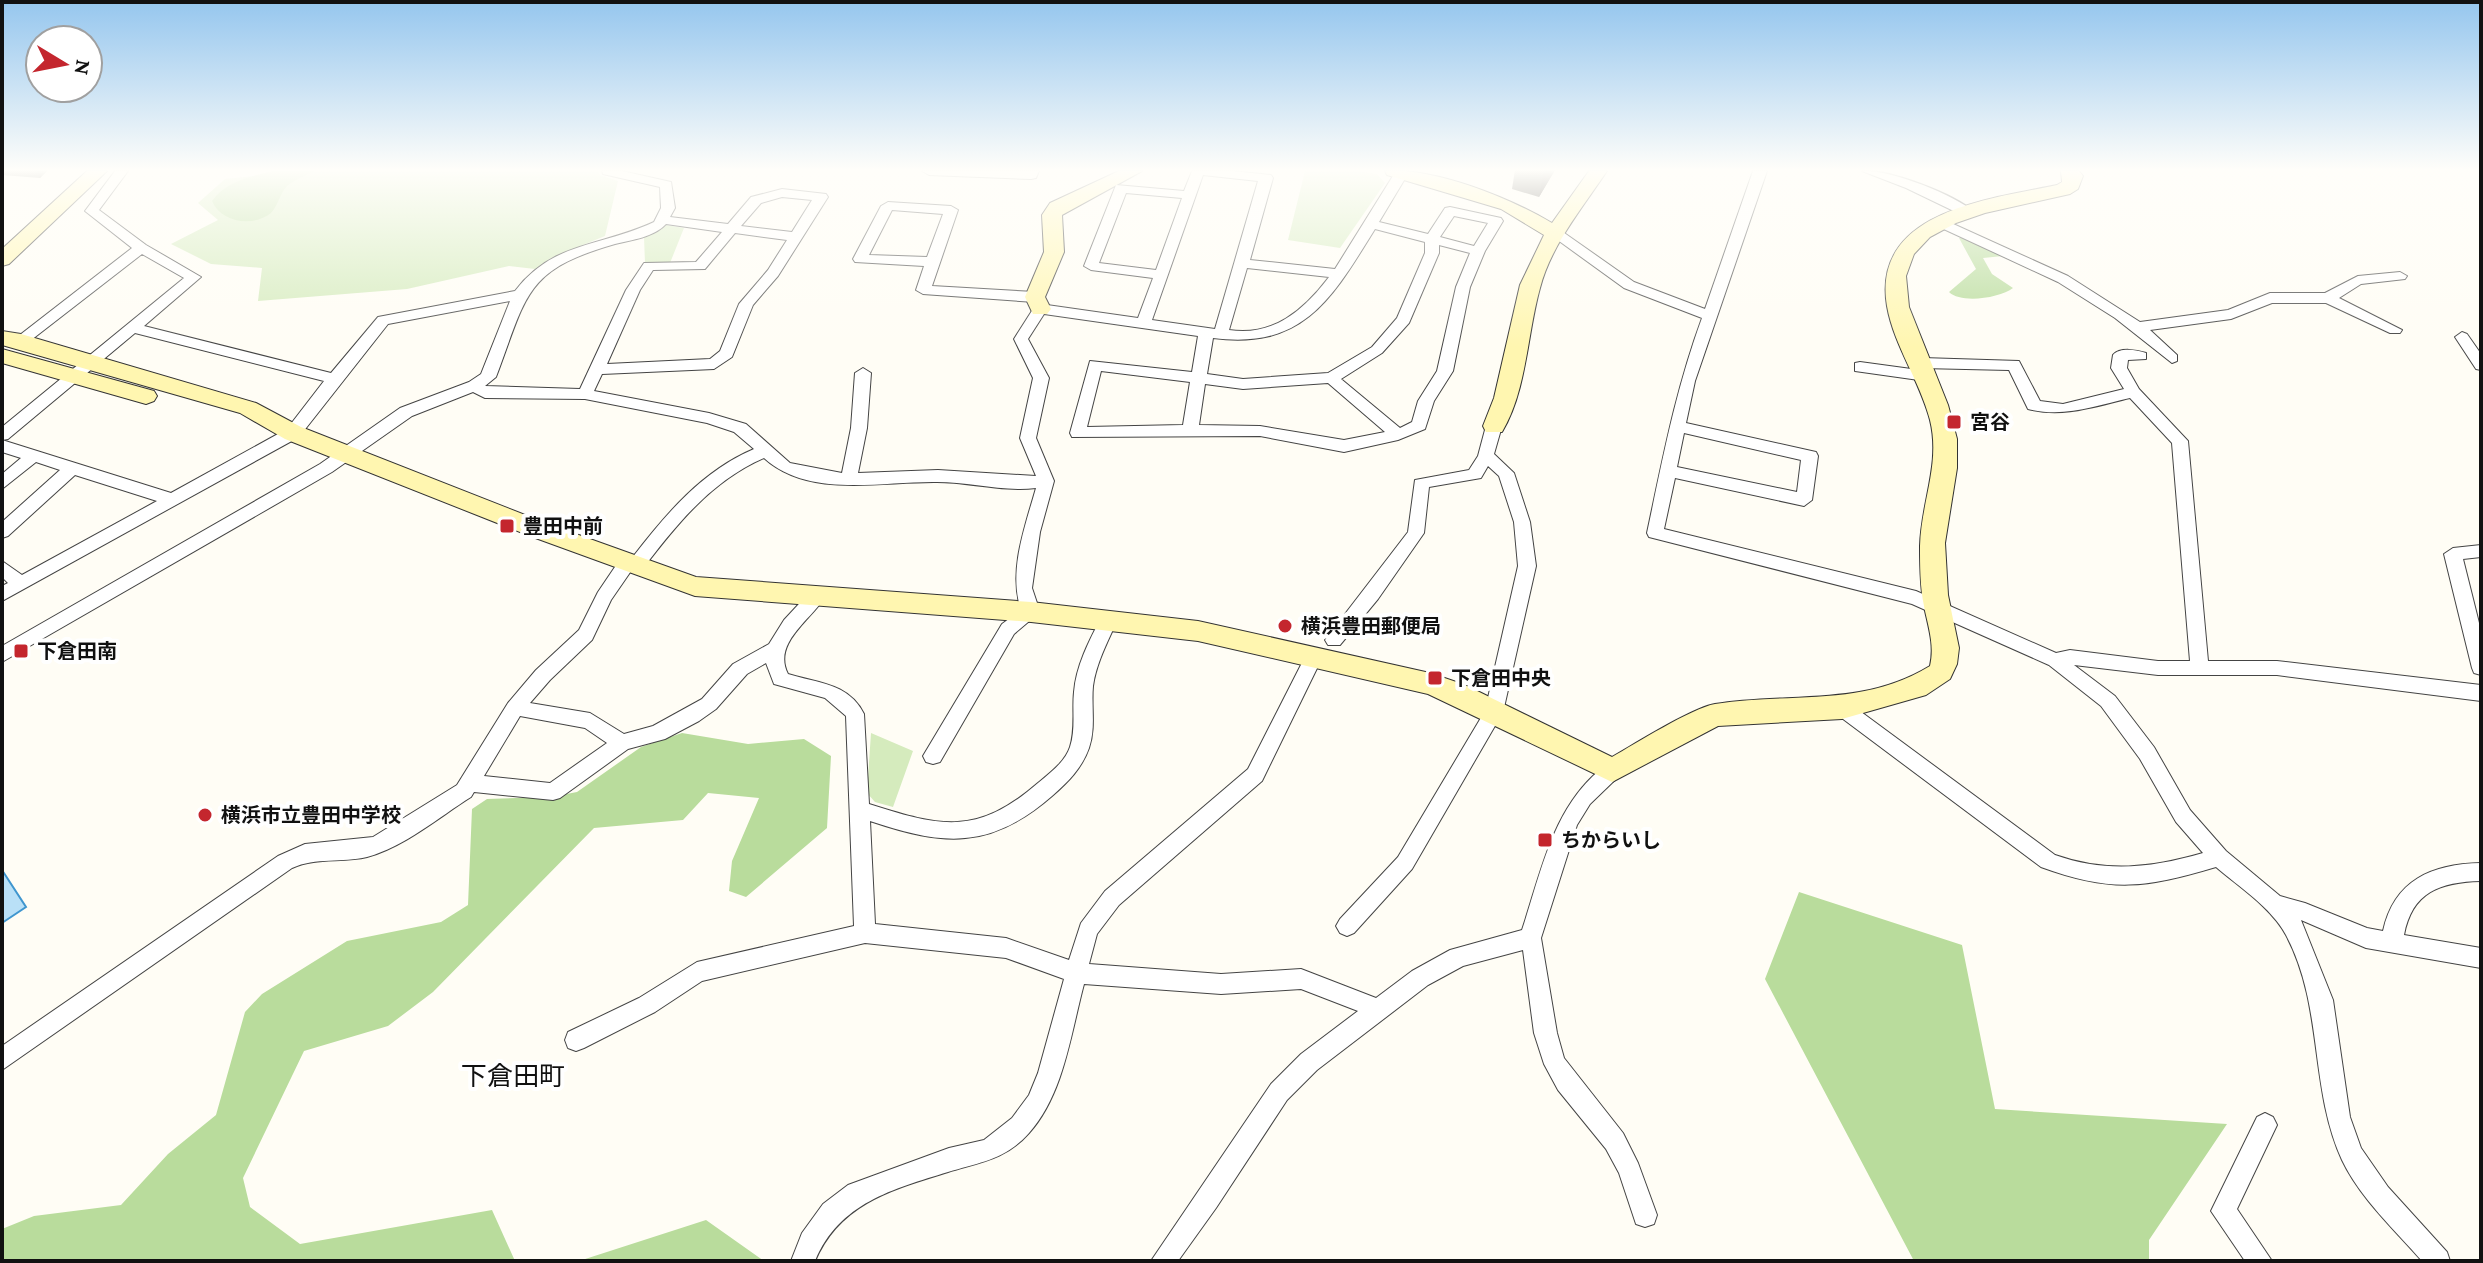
<svg xmlns="http://www.w3.org/2000/svg" width="2483" height="1263" viewBox="0 0 2483 1263" font-family="'Crimson Pro','Noto Sans JP',serif">
<rect width="100%" height="100%" fill="#fffdf5"/>
<!-- green -->
<path fill="#d5ebbd" d="M301,171H598L600,175L618,181L605,236L551,258L535,269L509,266L407,289L258,301L262,268L211,264L171,244L218,220L198,203L225,179Z
M1305,171H1358L1377,174L1385,183L1340,248L1288,240Z
M666,225L684,228L670,263H645L644,237Z
M871,733L913,751L893,807L875,802L867,793Z"/>
<!-- forest -->
<path fill="#b9dc9c" d="M272,171H315C306,175 294,180 287,186C280,193 278,206 271,213C252,228 221,222 212,201C226,181 250,177 272,171Z
M1964,237L2003,256L1983,258L1992,274L2013,288C2000,298 1961,304 1949,292L1976,269L1959,238Z
M682,733L748,744L804,739L831,756L827,828L746,897L729,891L732,861L759,798L708,793L683,820L594,828L433,992L388,1026L304,1051L243,1178L250,1207L300,1244L492,1210L515,1261H2V1229L34,1216L121,1205L168,1154L216,1115L245,1012L262,994L347,941L441,922L468,905L472,809L487,799L551,797L577,792L641,747Z
M1799,892L1962,945L1995,1109L2227,1124L2149,1240V1261H1914L1765,979Z
M706,1220L764,1261H578H579Z"/>
<!-- water -->
<path fill="#b9e0f7" stroke="#3f96cf" stroke-width="2" d="M2,870L26,907L2,923Z"/>
<g fill="none" stroke-linecap="round" stroke-linejoin="round">
<defs>
<path id="street" d="M115,171H128L99,210L146,245L201,277L144,326L331,373L378,317L515,291C553,241 601,247 654,222L661,208L660,187L603,174L602,171H622L671,182L675,208L670,217L728,224L751,197L782,189L826,194L828,197L778,276L753,305L732,357L714,369L602,374L594,391L709,413L746,424L790,463L842,473L851,428L855,373L863,368L871,373L867,428L858,473L938,470L1036,476L1020,438L1033,378L1014,339L1035,306L1040,304L1138,318L1153,278L1091,270L1084,266L1116,185L1184,191L1192,171H1232L1271,175L1273,178L1250,260L1335,269L1396,171L1409,172L1379,222L1428,234L1445,208L1450,207L1501,218L1503,221L1485,251L1470,287L1453,371L1434,401L1425,429L1398,440L1344,452L1260,436L1072,437L1070,433L1090,361L1192,372L1198,336L1044,314L1028,339L1049,378L1036,438L1054,481L1040,532L1032,588L1040,612L1014,634L940,762L933,764L926,762L923,756L1002,624L1021,610C1008,571 1025,527 1036,488C1004,492 969,482 937,482C881,481 809,499 764,458C711,481 675,526 641,571H631L611,600L592,640L550,680L530,703L590,713L624,734L653,726L702,699L733,664L769,644L784,620L810,592L816,590L825,597C811,620 772,643 788,674C817,683 849,683 864,714L869,804C941,827 977,836 1038,783C1050,773 1065,762 1070,747C1076,729 1072,710 1074,692C1076,666 1089,641 1101,618H1113L1116,623C1107,643 1096,664 1093,686C1091,707 1096,728 1089,748C1082,768 1068,782 1052,796C990,850 944,846 870,821L875,924L1006,938L1069,960L1081,923L1105,891L1248,769L1307,653H1319L1322,658L1262,781L1119,905L1097,934L1089,964L1221,974L1301,969L1376,998L1412,971L1450,950L1522,930C1540,876 1551,816 1593,776C1602,768 1607,760 1619,764L1622,770L1619,776L1590,804L1577,825L1541,938L1557,1033L1564,1058L1623,1133L1638,1163L1657,1215L1654,1224L1645,1227L1636,1224L1619,1173L1606,1149L1558,1090L1544,1064L1534,1033L1523,950L1463,966L1428,985L1317,1070L1287,1100L1216,1208L1178,1261H1151L1271,1084L1301,1054L1358,1011L1301,989L1221,994L1084,984C1071,1032 1064,1094 1029,1133C1005,1160 980,1162 948,1172C893,1189 839,1203 815,1261H791L802,1233L823,1204L848,1185L949,1148L984,1140L1012,1118L1029,1095L1038,1073L1064,979L1006,958L865,943L702,981L655,1012L584,1048L576,1051L568,1048L565,1040L568,1032L639,998L697,962L854,926L846,716L825,698L774,684L766,663L747,674L716,709L699,721L665,739L628,749L560,798L553,800L474,792L471,797C439,817 404,847 367,857C342,863 316,857 292,868L2,1070V1046L278,856L305,844L373,837L457,785L508,703L536,670L579,630L598,592L621,558H632C666,514 702,471 754,449L734,432L707,423L585,399L485,398L473,392L412,416L332,472L2,662V646L320,464L400,408L469,382L481,374L510,301L388,324L299,437L2,601V586L8,583L2,577V561L22,575L157,501L75,475L8,536L2,538V522L60,470L36,462L2,489V474L21,458L2,452V427L184,278L142,254L26,344H16V338L132,248L85,211ZM1203,175L1258,181L1215,329L1152,320ZM1126,193L1182,198L1156,270L1099,263ZM782,197L812,200L792,232L741,226L761,203ZM1454,216L1488,223L1474,246L1440,237ZM666,224L722,232L696,262L644,263L626,290L580,389L485,386L496,377C527,295 524,270 615,244C632,240 654,237 666,224ZM1375,229L1425,242V253L1397,318L1372,347L1328,373L1243,379L1207,374L1213,338C1304,350 1332,298 1375,229ZM735,233L787,240L768,270L739,304L720,351L710,359L607,364L640,290L653,270L705,269ZM1439,245L1470,253L1456,287L1437,371L1418,401L1412,422L1400,428L1341,379L1382,353L1409,323L1439,253ZM1247,268L1329,277C1304,310 1273,337 1229,330ZM135,333L324,381L287,429L171,493L2,440L8,439ZM1101,371L1190,382L1183,425L1087,427ZM1328,383L1385,432L1344,440L1260,426L1199,425L1205,384L1243,389ZM520,716L585,728L607,743L550,783L484,776Z
M922,171H1039L1036,178L1031,179L929,175Z
M1753,171H1767L1695,381L1686,423L1816,452L1818,456L1812,500L1804,506L1675,478L1664,529L1916,591L2056,653L2070,650L2158,661H2190L2172,443L2130,398C2095,406 2064,418 2028,409L2009,370L1922,368L1914,363L1922,358L2019,361L2040,401L2063,404L2124,389L2111,368L2113,355C2120,347 2137,350 2146,353V359L2128,360L2127,368L2139,389L2188,441L2208,661H2277L2481,685V701L2277,675H2158L2074,665L2115,696L2154,747L2190,810L2226,851L2280,896L2305,903L2367,928L2383,931C2394,880 2432,864 2481,863V881C2440,882 2412,892 2404,935L2481,948V968L2366,948L2301,920L2333,1000L2350,1117L2361,1148L2388,1187L2447,1252L2450,1261H2422C2395,1230 2360,1198 2342,1160C2309,1088 2324,1006 2286,935C2271,907 2239,887 2216,867C2145,888 2112,893 2041,867L1835,713L1833,708L1835,703H1849L2055,855C2106,873 2151,868 2203,853L2176,822L2140,759L2101,706L2049,665L1912,604L1649,537L1647,533C1663,458 1675,392 1702,318L1624,288L1548,233L1550,230H1560L1634,282L1705,309ZM1684,433L1801,460L1797,492L1677,467Z
M1862,171C1889,169 1954,194 1974,212L1972,215H1962L1906,188Z
M888,202L951,206L958,210L932,286L1035,292L1042,297L1035,302L923,294L916,290L924,266L855,262L853,259L881,206ZM892,210L943,214L927,257L869,255Z
M1940,218L2068,276L2140,322L2228,310L2270,293H2325L2358,276L2400,272L2407,276L2405,279L2361,284L2339,298L2402,330L2400,333H2390L2326,303H2272L2231,319L2150,330L2177,355V361L2172,363L2115,318L2058,282L1935,225V219Z
M2462,332L2467,334L2481,354V370L2476,369L2455,337Z
M1860,362L1926,371L1934,376L1926,381L1855,371V363Z
M1494,421L1502,426L1494,454L1514,473L1530,522L1536,566L1503,712L1412,869L1354,933L1347,936L1340,933L1336,926L1340,919L1398,857L1485,711L1518,566L1514,522L1499,476L1488,466L1481,478L1429,487L1424,533L1378,599L1340,645H1328L1325,640L1408,532L1415,480L1469,470L1478,456L1486,426Z
M2481,545V557L2463,559L2481,631V675L2474,673L2472,668L2444,554L2453,548Z
M2265,1113L2273,1117L2277,1125L2237,1209L2272,1261H2245L2211,1211L2257,1117Z"/>
<path id="secondary" d="M87,171H107L9,264L2,266V249Z
M1119,171H1142L1062,215L1064,252L1045,297L1051,309L1047,314H1033L1025,297L1044,252L1042,215L1050,203Z
M1385,171C1434,167 1510,198 1552,223L1589,171H1607C1583,207 1551,245 1540,288C1527,334 1527,390 1502,432H1486L1483,426L1494,398L1520,285L1544,235L1501,209L1387,175Z
M2061,171H2079L2083,176L2078,189L2070,194L1985,213L1956,223L1930,237L1914,254L1906,276L1909,307L1948,405L1957,439V468L1945,543L1948,595L1959,648L1957,664L1950,679L1926,695L1842,719L1718,726L1612,782L1428,694L1198,641L1031,622L695,596L530,536L285,439L240,413L2,345V331L21,334L256,403L301,427L548,524L696,577L1031,602L1198,621L1430,673L1465,685L1612,757C1635,744 1692,708 1715,704C1790,692 1861,708 1930,666C1935,645 1928,626 1924,606C1920,587 1920,565 1920,546C1921,502 1941,464 1930,420C1920,381 1894,346 1887,306C1871,211 1990,199 2057,185L2062,182Z
M2,349L154,391L157,396L154,401L146,404L2,363Z"/>
</defs>
<!-- street casing -->
<use href="#street" stroke="#444" stroke-width="2"/>
<!-- secondary casing -->
<use href="#secondary" stroke="#333" stroke-width="2"/>
<!-- street -->
<use href="#street" fill="#fff" fill-rule="evenodd"/>
<!-- secondary -->
<use href="#secondary" fill="#fff6b0" fill-rule="evenodd"/>
</g>
<!-- wall -->
<path fill="#4d4742" d="M2,170H48L40,178L2,175Z
M1515,170H1555L1539,197L1512,189Z"/>
<!-- shaded-wall -->
<path fill="#3f3936" d="M34,170H48L40,178Z
M1544,170H1555L1539,197Z"/>
<!-- sky -->
<linearGradient id="sky" x2="0" y2="1"><stop stop-color="#95c6ee"/><stop offset="0.49" stop-color="#fffefa"/><stop offset="1" stop-color="#fffefa" stop-opacity="0"/></linearGradient>
<rect width="2483" height="347" fill="url(#sky)"/>
<!-- markers -->
<g fill="#c4262e" stroke="#fff" stroke-width="3">
<rect x="1946" y="414" width="16" height="16" rx="4"/>
<rect x="499" y="518" width="16" height="16" rx="4"/>
<circle cx="1285" cy="626" r="8"/>
<rect x="13" y="643" width="16" height="16" rx="4"/>
<rect x="1427" y="670" width="16" height="16" rx="4"/>
<circle cx="205" cy="815" r="8"/>
<rect x="1537" y="832" width="16" height="16" rx="4"/>
</g>
<g text-anchor="middle" stroke-width="8" stroke-linejoin="round" paint-order="stroke">
<!-- poi labels -->
<g font-size="20" font-weight="bold" fill="#111" stroke="#fff" text-anchor="start">
<text x="1970" y="429">宮谷</text>
<text x="523" y="533">豊田中前</text>
<text x="1301" y="633">横浜豊田郵便局</text>
<text x="37" y="658">下倉田南</text>
<text x="1451" y="685">下倉田中央</text>
<text x="221" y="822">横浜市立豊田中学校</text>
<text x="1561" y="847">ちからいし</text>
</g>
<!-- near-neighbourhood labels -->
<g font-size="26" fill="#111" stroke="#fff">
<text x="513" y="1085">下倉田町</text>
</g>
</g>
<!-- border -->
<rect width="2483" height="1263" fill="none" stroke="#111111" stroke-width="8"/>
<!-- north arrow -->
<g transform="translate(64 64) rotate(100)"><circle r="38" fill="#ffffff" stroke="#a0a0a0" stroke-width="2"/>
<path d="M0-6L14 30L0 20L-14 30Z" fill="#c4262e"/>
<text y="-12" font-size="22" font-weight="bold" text-anchor="middle" fill="#111111">N</text>
</g>
</svg>
